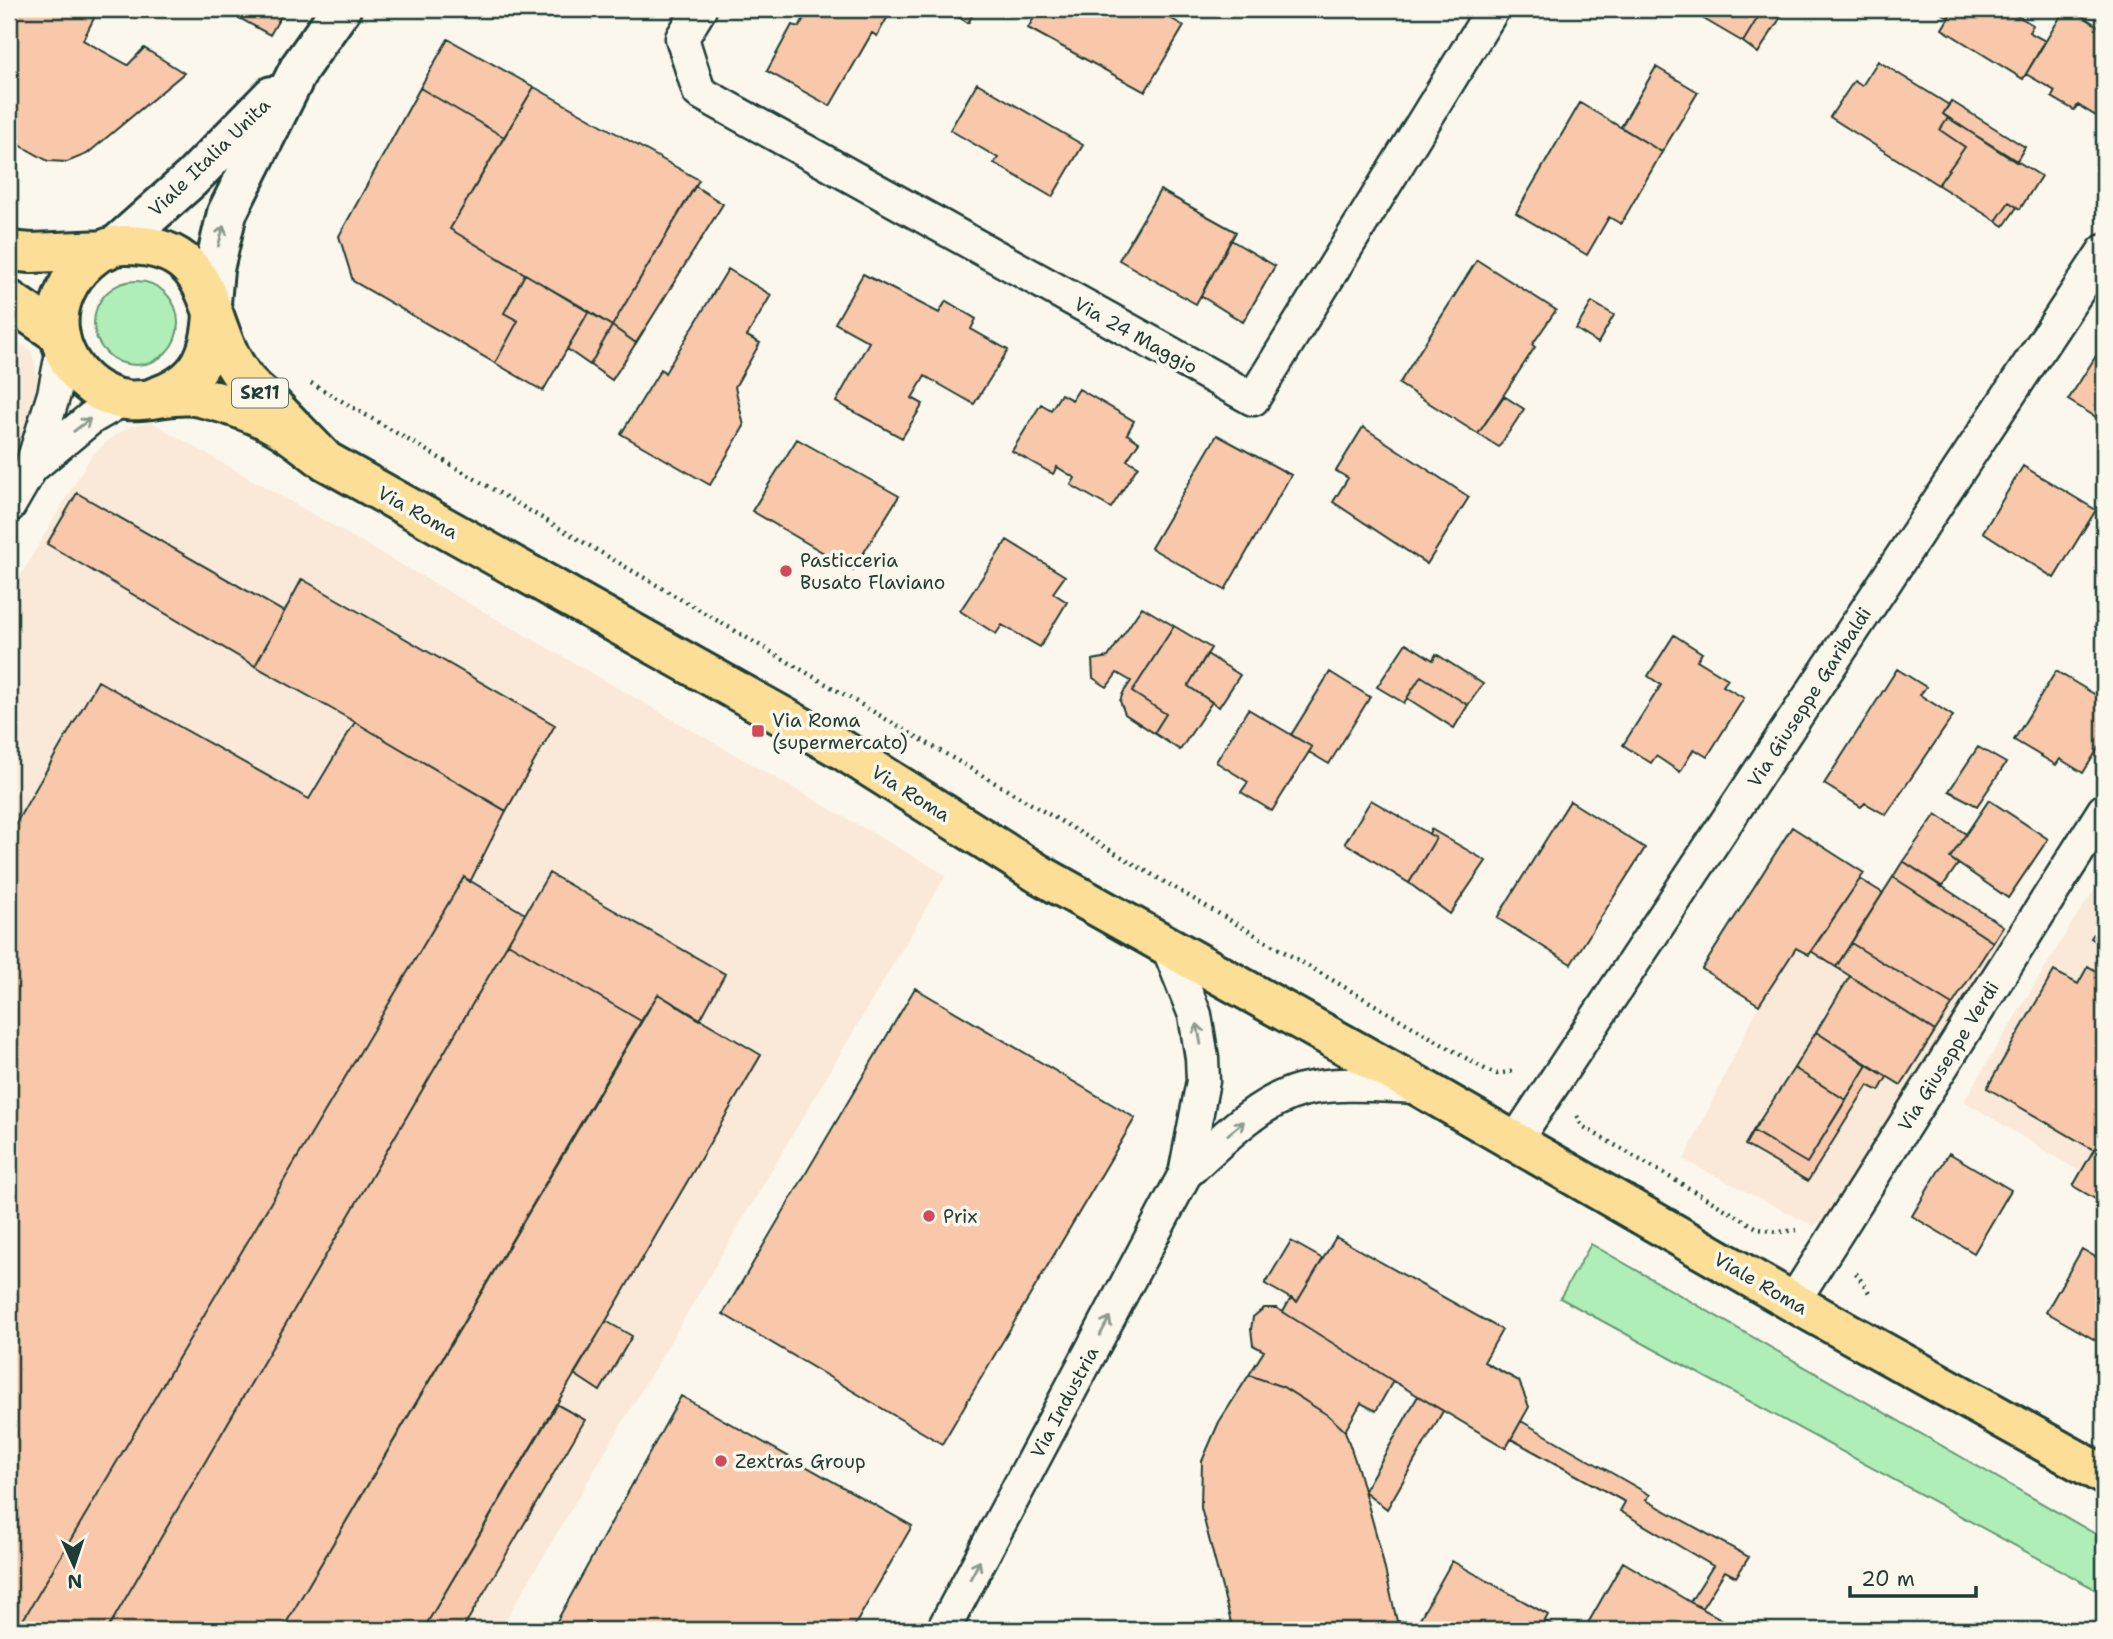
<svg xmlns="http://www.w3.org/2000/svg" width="2113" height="1639" viewBox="0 0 2113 1639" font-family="'Shantell Sans',sans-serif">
<rect width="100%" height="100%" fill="#fbf7ec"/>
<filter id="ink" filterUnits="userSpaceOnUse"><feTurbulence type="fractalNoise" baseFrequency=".0143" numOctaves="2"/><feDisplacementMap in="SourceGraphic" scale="14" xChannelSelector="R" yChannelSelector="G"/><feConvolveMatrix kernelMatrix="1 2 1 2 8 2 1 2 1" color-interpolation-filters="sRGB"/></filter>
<g filter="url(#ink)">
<!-- built -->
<path fill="#fae9d8" d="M9,338L32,352L38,380L35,410L24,445L9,472Z
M151,422L946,875L500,1630H9V595L91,456L114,436L131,426Z
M2104,877V1204L2073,1186L2080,1172L1964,1101L2075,918Z
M1942,887L2021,937L1848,1204L1814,1226L1684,1160L1759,1005L1796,948L1808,955L1811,951L1836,967Z"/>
<!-- green -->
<path fill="#afefb7" stroke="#679676" stroke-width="2" d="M94 323a42 42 0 1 1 84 0a42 42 0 1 1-84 0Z
M1591,1244L2104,1539V1594L1560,1298Z"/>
<!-- building -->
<path fill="#f9c7a9" stroke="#1f3d34" stroke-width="2" d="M9,9H85L95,16L83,40L128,65L144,48L184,73L87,154L67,162L48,161L9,139Z
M224,9H247L241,19Z
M247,9H285L270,35L241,19Z
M809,9H892L877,36L872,33L830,106L767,71L792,25L799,27Z
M949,9H976L968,23L948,10Z
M1039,9H1169L1165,15L1184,26L1145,92L1028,28Z
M1707,9H1763L1743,42L1702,18Z
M1763,9H1786L1758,53L1743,42Z
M1935,9H1954L1948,17Z
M1954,9H2006L2033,25L2029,32L2045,41L2023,79L1942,29Z
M2065,9H2071L2104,30V114L2101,119L2078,105L2074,110L2052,97L2055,91L2026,74Z
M448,39L534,87L504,137L420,88Z
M1878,61L1949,105L1943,114L1948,118L1940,130L1965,147L1938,185L1830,117L1854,81L1862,86Z
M1656,67L1698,92L1662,152L1621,127Z
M977,83L1083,145L1052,197L994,163L998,158L950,130Z
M534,87L699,180L612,326L450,229Z
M420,88L504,137L450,229L525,274L504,313L518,321L495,363L353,281L339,236Z
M1951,101L2025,147L2016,162L1943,114Z
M1580,103L1662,152L1621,224L1609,217L1587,255L1516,213Z
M1948,118L2041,176L2020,209L2009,202L1996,221L1938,185L1965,147L1940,130Z
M695,186L723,204L636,343L612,326Z
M1160,190L1236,232L1196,304L1119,260Z
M2009,202L2017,207L2004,226L1996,221Z
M1231,240L1275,266L1243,322L1201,296Z
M1477,260L1556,310L1532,345L1535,347L1478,434L1399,384Z
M728,269L771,295L747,336L760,343L735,387L744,426L710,485L621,434L661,369L665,373Z
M525,274L589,311L543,391L495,363L518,321L504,313Z
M863,274L939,313L946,301L976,319L971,329L1008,350L974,404L925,376L912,398L923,404L902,438L836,402L869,342L835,323Z
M1592,302L1614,315L1598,343L1576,329Z
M589,311L612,326L590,365L567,349Z
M612,326L636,343L612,380L590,365Z
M2103,345L2104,346V422L2068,400Z
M1079,389L1134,421L1127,434L1139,442L1127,460L1138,466L1111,508L1071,485L1075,478L1057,467L1053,474L1012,451L1041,404L1051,410L1061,394L1072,400Z
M1504,396L1524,409L1499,447L1478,434Z
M1363,427L1469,497L1427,564L1333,502L1348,478L1336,471Z
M1217,435L1291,475L1225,590L1151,548Z
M797,439L899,496L853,570L752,511Z
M2023,466L2096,510L2054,578L1983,532Z
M77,493L284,612L255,666L47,544Z
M1007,540L1065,576L1053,593L1067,602L1040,647L1002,625L996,634L960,611Z
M302,579L555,725L506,811L355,722L255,666Z
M1142,607L1174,626L1132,692L1166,714L1154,733L1125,714L1120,701L1123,693L1131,681L1117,673L1107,687L1093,678L1092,660L1108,657Z
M2104,612V631L2095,626Z
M1174,626L1211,648L1188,686L1212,702L1180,750L1154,733L1166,714L1132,692Z
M1674,635L1702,653L1697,660L1728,679L1723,686L1744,698L1707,757L1694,749L1680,772L1656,756L1651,763L1623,745L1661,685L1648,676Z
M1406,643L1433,660L1436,654L1483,684L1468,705L1421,676L1404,703L1377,687Z
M1207,654L1240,675L1219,707L1188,686Z
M1897,669L1926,687L1920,695L1953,716L1886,815L1865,803L1861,807L1824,784Z
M2056,671L2104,700V750L2099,747L2083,773L2060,759L2056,765L2014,740Z
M1330,672L1370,697L1329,764L1309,752L1312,747L1291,735Z
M1421,676L1468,705L1454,728L1407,698Z
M98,681L309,799L355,722L506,811L470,882L464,877L17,1630H9V835Z
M1248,709L1312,747L1272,811L1241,792L1248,782L1216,762Z
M1978,747L2006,763L1977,806L1949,791Z
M1371,800L1436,838L1409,883L1345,843Z
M1989,800L2048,839L2008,898L1950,858Z
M1570,801L1645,848L1571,964L1497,918Z
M1936,814L1966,834L1950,858L1958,864L1942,887L1903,861Z
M1792,827L1864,873L1809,955L1796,948L1759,1005L1702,969Z
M1431,829L1486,861L1450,914L1409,883L1436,838L1429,834Z
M1903,861L2003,926L1993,942L1893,877Z
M549,873L725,974L700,1020L658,994L641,1021L508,943Z
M464,877L525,914L107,1630H17Z
M1893,877L1993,942L1952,1005L1851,943Z
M1860,879L1883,893L1836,967L1811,951Z
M2104,919V947L2091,938Z
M508,943L641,1021L282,1630H107Z
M1851,943L1952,1005L1935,1031L1836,967Z
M2088,966L2104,976V1132L2094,1150L1987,1088L2054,971L2078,984Z
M1850,976L1935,1031L1901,1085L1816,1032Z
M915,988L1135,1118L942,1444L723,1314Z
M658,994L761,1055L606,1321L423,1630H282Z
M1816,1032L1867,1065L1846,1100L1794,1068Z
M1867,1065L1887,1077L1879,1091L1868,1085L1808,1181L1745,1145L1753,1131L1807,1163Z
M1794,1068L1846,1100L1807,1163L1753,1131Z
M2104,1132V1204L2073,1186Z
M1949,1153L2011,1190L1974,1253L1912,1216Z
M1336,1237L1502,1330L1484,1362L1519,1381L1529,1407L1506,1448L1393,1381L1283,1312L1291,1298L1297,1302Z
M1291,1241L1323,1259L1297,1302L1265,1284Z
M2082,1249L2104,1262V1345L2046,1312Z
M1264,1308H1276L1283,1312L1393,1381L1376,1411L1361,1403L1345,1431L1329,1416L1283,1387L1249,1375L1264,1351L1253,1345L1251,1329L1253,1317Z
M606,1321L632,1336L600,1391L574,1374Z
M1249,1375L1283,1387L1329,1416L1345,1431L1358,1469L1380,1548L1399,1630H1233L1201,1508L1202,1461L1219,1422Z
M681,1396L912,1526L852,1630H552Z
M1418,1396L1443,1411L1387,1509L1364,1491Z
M556,1404L585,1420L462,1630H423Z
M1521,1421L1650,1495L1646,1500L1749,1557L1736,1577L1725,1571L1702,1608L1690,1602L1713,1566L1620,1511L1625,1502L1511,1439Z
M1452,1561L1548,1615L1540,1630H1399L1398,1621L1418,1622Z
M1623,1562L1690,1602L1741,1630H1584Z
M1545,1621L1561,1630H1540Z"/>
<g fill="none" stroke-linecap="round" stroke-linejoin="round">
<defs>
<path id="street" d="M700,9L682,38L699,92L1253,399L1493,9
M32,467L91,418L117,403L140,399
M9,506L31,468L54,394L63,348
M1514,1143L2104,251
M1185,1174C1219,1143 1256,1102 1302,1090C1340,1081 1382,1086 1420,1087
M1793,1302L2104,810
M943,1630L1185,1174L1203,1081L1202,1058L1195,1015L1168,947"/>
<path id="secondary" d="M117,245L191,179L272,96
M211,303L214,269L227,213L300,67L341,9"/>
<path id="primary" d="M9,251L31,253L106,250
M9,300L60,335
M155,397C198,383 211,356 213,313
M326,461C308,442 289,423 271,404C262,395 251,388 244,378C200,322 222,244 124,245C98,245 74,271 65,292C44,338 77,393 126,400C148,403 176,391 200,397C225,403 252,412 274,424C293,434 309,449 326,461L841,749L1039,874L1420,1087L1793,1302L2104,1475"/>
</defs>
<!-- street casing -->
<use href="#street" stroke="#1f3d34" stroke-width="37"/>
<!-- secondary casing -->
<use href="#secondary" stroke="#1f3d34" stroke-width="44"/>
<!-- primary casing -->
<use href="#primary" stroke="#1f3d34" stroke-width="44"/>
<!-- path -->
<path stroke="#1f3d34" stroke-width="4.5" stroke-dasharray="2 5" stroke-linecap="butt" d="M311,383L1488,1071L1497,1074L1515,1071
M1577,1116L1582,1126L1759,1229L1778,1232L1796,1230
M1856,1273L1870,1294"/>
<!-- street -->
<use href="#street" stroke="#fbf7ec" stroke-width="32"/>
<!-- secondary -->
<use href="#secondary" stroke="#fbf7ec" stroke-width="38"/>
<!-- primary -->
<use href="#primary" stroke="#fcde96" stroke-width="38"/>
</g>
<!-- one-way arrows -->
<defs><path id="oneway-shaft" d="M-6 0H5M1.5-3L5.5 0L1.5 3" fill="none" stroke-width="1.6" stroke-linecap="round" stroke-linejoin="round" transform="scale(1.75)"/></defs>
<g stroke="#8d9a90">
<use href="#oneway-shaft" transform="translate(221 236) rotate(-75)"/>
<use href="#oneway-shaft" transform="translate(82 425) rotate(-38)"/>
<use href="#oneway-shaft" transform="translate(1199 1034) rotate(-100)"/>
<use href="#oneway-shaft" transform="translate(1236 1128) rotate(-39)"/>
<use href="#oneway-shaft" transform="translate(1105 1326) rotate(-62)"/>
<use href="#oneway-shaft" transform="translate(975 1570) rotate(-62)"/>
</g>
</g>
<!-- markers -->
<g fill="#d1495b" stroke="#fbf7ec" stroke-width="2.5">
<circle cx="786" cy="571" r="7"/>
<rect x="751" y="724" width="14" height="14" rx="3.5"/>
<circle cx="929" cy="1216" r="7"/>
<circle cx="721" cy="1461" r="7"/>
</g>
<g text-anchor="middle" stroke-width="7" stroke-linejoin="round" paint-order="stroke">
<!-- shield labels -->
<rect fill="#fbf7ec" stroke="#61756b" stroke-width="2" x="232" y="378.5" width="56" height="29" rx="5"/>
<g font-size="18" font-weight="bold" fill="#1f3d34">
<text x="260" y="399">SR11</text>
</g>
<!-- street labels -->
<g font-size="19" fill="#1f3d34" stroke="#fbf7ec">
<text transform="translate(209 157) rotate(-44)" y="7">Viale Italia Unita</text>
<text transform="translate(1136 335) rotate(29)" y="7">Via 24 Maggio</text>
<text transform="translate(418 512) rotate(29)" y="7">Via Roma</text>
<text transform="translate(1809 697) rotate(-57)" y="7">Via Giuseppe Garibaldi</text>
<text transform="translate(911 793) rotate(32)" y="7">Via Roma</text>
<text transform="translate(1948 1056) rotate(-58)" y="7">Via Giuseppe Verdi</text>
<text transform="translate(1761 1283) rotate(30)" y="7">Viale Roma</text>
<text transform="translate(1064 1402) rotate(-62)" y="7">Via Industria</text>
</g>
<!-- poi labels -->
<g font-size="19" fill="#1f3d34" stroke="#fbf7ec" text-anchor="start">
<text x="800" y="567">Pasticceria<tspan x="800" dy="22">Busato Flaviano</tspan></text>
<text x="772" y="727">Via Roma<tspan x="772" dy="22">(supermercato)</tspan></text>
<text x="943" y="1223">Prix</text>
<text x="735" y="1468">Zextras Group</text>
</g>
</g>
<!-- margin -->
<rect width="2113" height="1639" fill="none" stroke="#fbf7ec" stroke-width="35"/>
<rect x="18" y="18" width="2078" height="1604" fill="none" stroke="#1f3d34" stroke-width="2.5" filter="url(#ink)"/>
<!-- north arrow -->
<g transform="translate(74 1565) rotate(177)" stroke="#fbf7ec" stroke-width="5" paint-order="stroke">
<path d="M0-5L12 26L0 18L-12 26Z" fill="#1f3d34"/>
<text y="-10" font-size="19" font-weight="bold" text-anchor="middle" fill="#1f3d34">N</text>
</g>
<!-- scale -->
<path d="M1850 1586v10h126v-10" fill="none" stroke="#1f3d34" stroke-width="3.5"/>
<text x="1861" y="1586" font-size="21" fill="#1f3d34" stroke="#fbf7ec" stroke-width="5" paint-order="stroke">20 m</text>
</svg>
